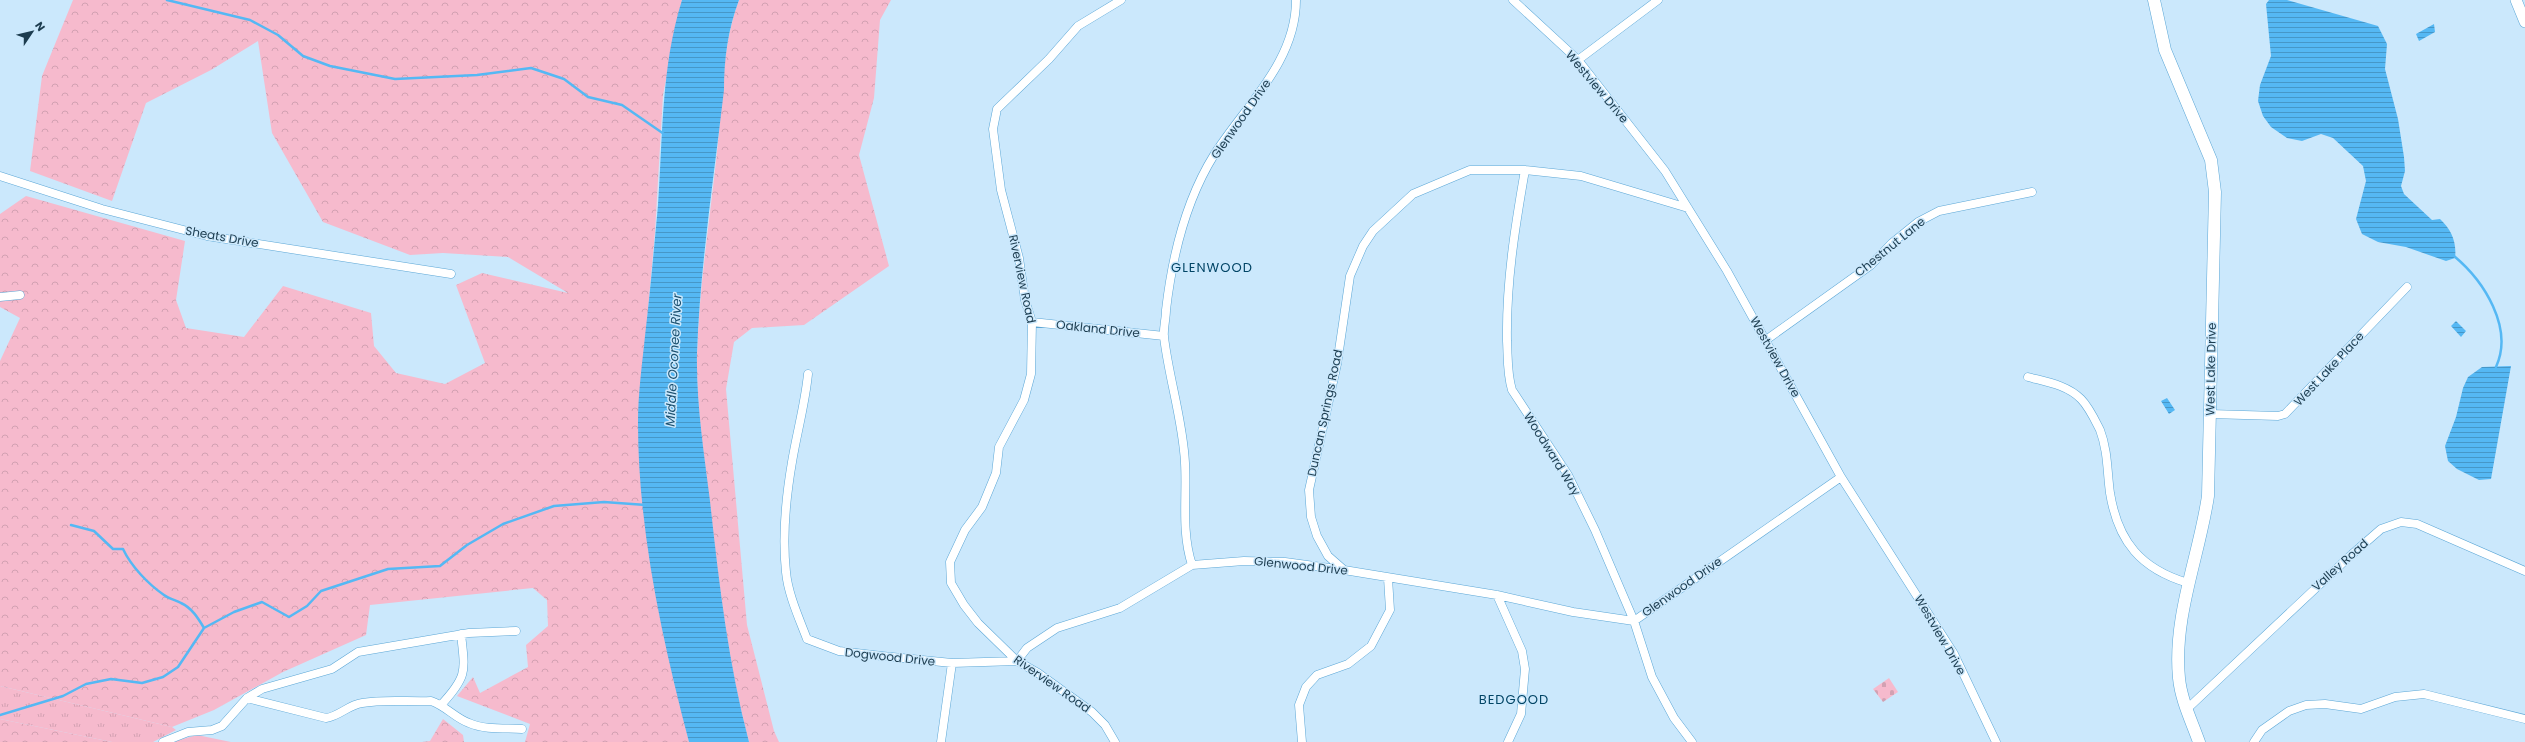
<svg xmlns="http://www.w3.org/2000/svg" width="2525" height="742" viewBox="0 0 2525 742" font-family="Poppins,sans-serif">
<defs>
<pattern id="grass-tufts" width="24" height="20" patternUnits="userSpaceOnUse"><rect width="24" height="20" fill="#f6bacd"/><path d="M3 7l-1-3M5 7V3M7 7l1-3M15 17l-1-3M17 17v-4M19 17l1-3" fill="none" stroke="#d2a1b2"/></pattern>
<pattern id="forest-crowns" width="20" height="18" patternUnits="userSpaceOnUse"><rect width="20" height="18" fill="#f6bacd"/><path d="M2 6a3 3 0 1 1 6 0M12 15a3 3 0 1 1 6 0" fill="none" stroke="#d2a1b2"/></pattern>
<pattern id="cemetery-stones" width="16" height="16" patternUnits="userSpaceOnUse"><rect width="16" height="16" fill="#f6bacd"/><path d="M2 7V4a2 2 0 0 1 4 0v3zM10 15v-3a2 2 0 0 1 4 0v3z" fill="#d2a1b2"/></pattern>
<pattern id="water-rules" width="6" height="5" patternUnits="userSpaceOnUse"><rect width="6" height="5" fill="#55b8f4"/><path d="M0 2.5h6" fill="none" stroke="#4697c8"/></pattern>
</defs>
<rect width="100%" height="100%" fill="#cbe8fc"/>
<!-- grass -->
<path fill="url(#grass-tufts)" d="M0,686L172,727L176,730L153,742H112L0,719Z
M197,735L231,742H172Z"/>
<!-- forest -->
<path fill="url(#forest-crowns)" d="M73,0H682L663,95L655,232L638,422L649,545L662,626L689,742H525L530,724L457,696L473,677L480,693L528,667L526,645L548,626L547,600L533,588L370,605L366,635L283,672L214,710L172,727L0,686V361L20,318L0,307V214L26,196L185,241L176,300L186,328L244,337L283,286L371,313L374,346L396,373L445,384L485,363L456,285L482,273L568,293L508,257L443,253L410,255L323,222L272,133L258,41L211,70L146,103L112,201L30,171L42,76Z
M739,0H891L880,20L874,98L859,155L889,266L804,325L752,328L734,342L726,389L747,625L774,731L779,742H749C728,664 719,585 710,505C704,454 696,405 697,355C699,287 710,219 717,152C723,101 721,48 739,0Z
M0,719L112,742H0Z
M443,719L463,735L464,742H422L430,741Z"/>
<!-- cemetery -->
<path fill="url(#cemetery-stones)" d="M1889,678L1898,692L1883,702L1873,689Z"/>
<!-- water -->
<path fill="url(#water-rules)" d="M682,0H739C728,29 724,59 724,90C714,177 700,266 697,353C696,403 704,452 710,501C719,583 728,662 749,742H689C662,639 638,529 638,423C638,394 642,365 645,336C650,293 654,249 658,205C663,136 661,67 682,0Z
M2269,0H2287L2378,26L2387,44L2385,69L2398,119L2404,157L2405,171L2401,186L2404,194L2432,220L2440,219C2451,229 2457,242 2455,258L2446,261L2406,247L2378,242L2362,234L2356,219L2366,181L2363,166L2333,138L2321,134L2302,141L2287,138L2271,127L2263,116L2258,101L2260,85L2271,56L2266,4Z
M2434,24L2435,32L2419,41L2416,34Z
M2456,321L2466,331L2461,337L2451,326Z
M2511,366L2491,479L2479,480L2457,469L2448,461L2445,446L2456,417L2463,388L2468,377L2482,367Z
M2167,398L2175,410L2169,414L2161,401Z"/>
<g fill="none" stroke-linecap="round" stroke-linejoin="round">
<!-- stream -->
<path stroke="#55b8f4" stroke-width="2.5" d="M167,0L250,20L278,35L303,56L330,66L395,79L477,75L531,68L564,79L588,97L622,105L664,134
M2454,256C2484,281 2514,328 2496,367
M71,525L94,531L113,549H123C131,566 148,584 164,595C169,599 176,600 181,603C192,608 198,618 204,628
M0,715L63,696L86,684L111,679L142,683L163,677L178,667L204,628L234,612L262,602L289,617L307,606L321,591L388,569L440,566L467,545L503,524L554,506L604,502L646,505"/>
<defs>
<path id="minor" d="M1513,0L1578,60L1665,171L1727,271L1841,477L1954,654L1996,742
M1578,60L1658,0
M1525,170C1515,227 1506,283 1507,341C1508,358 1507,374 1512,390L1568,475L1595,530L1634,621L1652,677L1674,718L1692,742
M0,176L102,209L207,236L451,274
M0,297L20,295
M1032,322L1164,336
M1766,340L1871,265L1892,243L1918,222L1939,211L2032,192
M808,374C805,404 797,432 792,462C786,497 782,536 786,572C788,594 799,618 807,639L839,651L882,656L952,663L1017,661L1027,648L1057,628L1120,608L1192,565L1244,561L1285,562L1344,570L1497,595L1573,612L1634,621L1841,477
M2028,377C2047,382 2067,385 2081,399C2089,407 2095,420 2100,430C2108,451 2107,471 2110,493C2118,542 2141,569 2188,583
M2210,414L2278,416L2285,414L2407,287
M1192,565C1181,531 1187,497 1185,463C1183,421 1169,379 1164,337C1163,329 1166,319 1166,310C1172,258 1186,200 1214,155C1245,106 1296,62 1296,0
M1344,570L1328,556L1317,536L1311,517L1309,490L1337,364L1350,276L1363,246L1373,231L1413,194L1470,170H1525L1581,176L1688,208
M1497,595L1522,651L1525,669L1521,714L1508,742
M247,698L326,718C340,716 348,705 362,703C384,699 409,702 431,701C446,706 455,718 469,723C485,730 505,728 522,729
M441,705C468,676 465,671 461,634
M2187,709L2350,556L2381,529L2401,522L2417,524L2525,571
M163,742L188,732L212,730L222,726L247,698L262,689L332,669L358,652L469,633L516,631
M941,742L952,663
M1115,742L1105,725L1092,712L1038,673L1017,661L978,623L964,605L951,583L950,562L965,530L982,507L996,473L999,447L1024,400L1031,374L1032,322L1025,300L1019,258L1001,190L993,129L997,109L1049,59L1078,26L1121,0
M1302,742L1299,705L1306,687L1317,675L1348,664L1371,646L1390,610L1388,578
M2254,742L2262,730L2289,711L2306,705L2325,704L2361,709L2395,697L2424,694L2525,719"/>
<path id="tertiary" d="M2516,0L2525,22"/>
<path id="secondary" d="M2154,0L2165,50L2211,160L2215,192L2208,496C2199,557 2173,616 2179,678C2181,700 2192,722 2199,742"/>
</defs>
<!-- minor casing -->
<use href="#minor" stroke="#5ca7d6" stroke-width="9"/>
<!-- tertiary casing -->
<use href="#tertiary" stroke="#5ca7d6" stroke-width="12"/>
<!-- secondary casing -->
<use href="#secondary" stroke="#5ca7d6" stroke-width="13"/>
<!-- minor -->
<use href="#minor" stroke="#fff" stroke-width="8"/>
<!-- tertiary -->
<use href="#tertiary" stroke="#fff" stroke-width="11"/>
<!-- secondary -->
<use href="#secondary" stroke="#fff" stroke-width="12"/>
</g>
<g text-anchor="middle" stroke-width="3" stroke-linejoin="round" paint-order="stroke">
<!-- street labels -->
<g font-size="12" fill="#1c3c4f" stroke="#cbe8fc">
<text transform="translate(1597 87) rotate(50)" y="4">Westview Drive</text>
<text transform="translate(1241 119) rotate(-55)" y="4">Glenwood Drive</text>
<text transform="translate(222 237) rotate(10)" y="4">Sheats Drive</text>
<text transform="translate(1890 247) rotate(-39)" y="4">Chestnut Lane</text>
<text transform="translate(1022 279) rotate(78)" y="4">Riverview Road</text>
<text transform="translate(1098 329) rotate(6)" y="4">Oakland Drive</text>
<text transform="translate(1775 357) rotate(61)" y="4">Westview Drive</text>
<text transform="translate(2211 369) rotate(-89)" y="4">West Lake Drive</text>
<text transform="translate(2329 369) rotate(-47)" y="4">West Lake Place</text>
<text transform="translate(1325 413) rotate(-78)" y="4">Duncan Springs Road</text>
<text transform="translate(1552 454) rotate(58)" y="4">Woodward Way</text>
<text transform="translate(2340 565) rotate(-42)" y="4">Valley Road</text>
<text transform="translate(1301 566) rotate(6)" y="4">Glenwood Drive</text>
<text transform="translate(1682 587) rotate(-35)" y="4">Glenwood Drive</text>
<text transform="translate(1940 635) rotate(60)" y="4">Westview Drive</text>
<text transform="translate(890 657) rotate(6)" y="4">Dogwood Drive</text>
<text transform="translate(1052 684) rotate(35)" y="4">Riverview Road</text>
</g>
<!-- neighbourhood labels -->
<g font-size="13" letter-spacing="1" fill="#024566" stroke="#cbe8fc">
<text x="1212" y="272">GLENWOOD</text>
<text x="1514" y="704">BEDGOOD</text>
</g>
<!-- water labels -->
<g font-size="13" font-style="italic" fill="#1c5170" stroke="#cbe8fc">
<text transform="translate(673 360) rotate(-87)" y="5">Middle Oconee River</text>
</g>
</g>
<!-- north arrow -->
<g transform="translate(32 32) rotate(55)" stroke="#cbe8fc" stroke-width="3" paint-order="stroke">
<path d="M0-3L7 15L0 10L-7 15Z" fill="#1c3c4f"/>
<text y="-6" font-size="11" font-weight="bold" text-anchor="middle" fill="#1c3c4f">N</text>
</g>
</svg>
